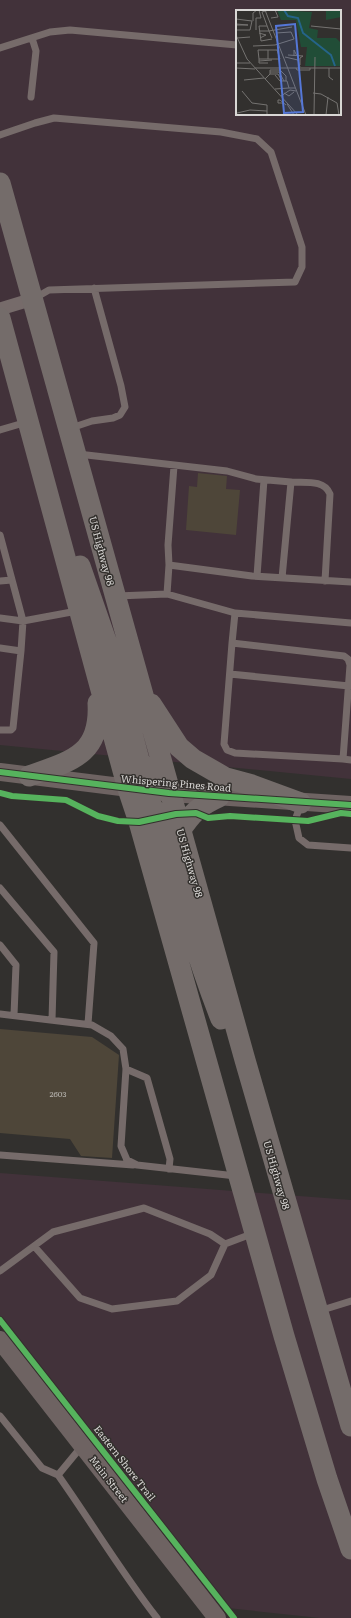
<svg xmlns="http://www.w3.org/2000/svg" width="351" height="1618" viewBox="0 0 351 1618" font-family="Literata,serif">
<rect width="100%" height="100%" fill="#32302e"/>
<!-- commercial -->
<path fill="#42323a" fill-rule="evenodd" d="M0,0H351V779L0,745ZM237,11H340V114H237Z
M0,1173L351,1200V1618H320L218,1607L0,1327Z"/>
<!-- building -->
<path fill="#4e4639" d="M198,473L227,476L226,489L240,490L236,535L186,530L189,486L197,487Z
M0,1029L92,1037L119,1055L112,1158L81,1156L70,1139L0,1133Z"/>
<g fill="none" stroke-linecap="round" stroke-linejoin="round">
<!-- lane -->
<path stroke="#766b6a" stroke-width="7" d="M0,48L50,32L70,30L237,45
M31,97L36,51L32,38
M0,135L35,123L54,118L221,132L257,139L271,152L302,247V267L295,282L49,290L35,298
M71,428L92,421L113,418L120,415L125,407L121,386L94,288
M0,430L27,422
M78,454L227,471L256,479L291,482
M0,535L23,621L0,618
M169,565L252,576L351,582
M257,576L264,480
M282,578L291,482C305,483 324,479 330,494L325,581
M0,581L12,580
M167,594L169,565L168,545L174,466
M117,596L167,594L235,613L232,643L344,656L348,659L350,665L343,759L351,760
M235,613L351,623
M232,643L224,744L227,750L235,753L343,759
M0,648L21,651L23,621L77,611
M230,674L349,686
M0,730H11L13,728L21,651
M301,804L295,820L299,838L308,845L351,848
M0,825L94,943L88,1024
M0,888L54,952L52,1020
M0,945L16,965L14,1015
M0,1014L92,1025L111,1036L123,1049L126,1069L121,1146L127,1160L137,1165L236,1176
M126,1069L147,1078L170,1159L169,1169
M0,1155L133,1165
M34,1246L80,1298L112,1309L177,1301L211,1275L225,1244
M0,1271L53,1232L144,1208L210,1234L225,1244L254,1233
M319,1311L351,1301
M0,1416L42,1468L58,1475
M82,1446L58,1475C92,1523 121,1572 157,1618"/>
<!-- street -->
<path stroke="#766b6a" stroke-width="13" d="M0,309L33,299"/>
<!-- secondary -->
<path stroke="#6e6362" stroke-width="18" d="M0,772L169,793L351,805
M0,1340L217,1618"/>
<!-- primary -->
<path stroke="#746c6a" stroke-width="21" d="M0,183L245,1060L351,1426
M0,318L128,789L139,822L284,1336L327,1479L351,1549
M80,566L112,658L139,760L151,781L169,793
M151,704L179,747L193,759L226,778L252,785L301,803
M29,776C71,761 101,755 98,703
M128,789C143,796 151,802 159,818C177,886 195,953 221,1019
M180,831C192,813 199,806 219,797"/>
<defs>
<path id="cycleway" d="M0,772L169,793L351,805
M0,793L12,796L66,800L98,816L118,821L139,822L176,814L196,813L208,818L230,816L308,821L341,813L351,814
M0,1320L234,1618"/>
</defs>
<!-- cycleway casing -->
<use href="#cycleway" stroke="#33302d" stroke-width="8"/>
<!-- cycleway -->
<use href="#cycleway" stroke="#56b35d" stroke-width="6"/>
</g>
<g text-anchor="middle" stroke-width="3" stroke-linejoin="round" paint-order="stroke">
<!-- number labels -->
<g font-size="8" fill="#b6b3ae">
<text x="58" y="1097">2603</text>
</g>
<!-- street labels -->
<g font-size="10" fill="#d9d7d5" stroke="#33302d">
<text transform="translate(102 551) rotate(75)" y="4">US Highway 98</text>
<text transform="translate(176 783) rotate(5)" y="4">Whispering Pines Road</text>
<text transform="translate(190 863) rotate(74)" y="4">US Highway 98</text>
<text transform="translate(277 1175) rotate(74)" y="4">US Highway 98</text>
<text transform="translate(125 1463) rotate(52)" y="4">Eastern Shore Trail</text>
<text transform="translate(109 1479) rotate(52)" y="4">Main Street</text>
</g>
</g>
<!-- overview -->
<g transform="translate(236 10)">
<rect width="105" height="105" fill="#32302e"/>
<path d="M41,0L76,2L73,18L82,20L81,28H100L105,33V56H69L71,37H65L60,10H45ZM84,0H105V7L90,10V1Z" fill="#214d37"/>
<path fill="none" stroke="#25648a" stroke-width="2" d="M48,0L52,6L62,8L67,23L95,45L99,56"/>
<path fill="none" stroke="#757371" stroke-width="1" d="M29,0L70,105M33,0L26,2L33,21L56,17M35,8L42,7L39,0M0,9L16,11L14,20H0M17,11V3L21,0M0,14L12,15H0M31,16H23L25,31L36,29M75,16L105,19M20,20V8H25L23,0M23,21H33L36,28M23,23L30,25L24,28M0,25L11,49L62,105M1,28L14,27M17,36L39,35L58,29L55,22L40,23M52,45L67,46L64,48V55M58,46V40L61,46M49,47L62,50L64,57M23,49L22,40H32M32,49V40H42M23,51L36,50M0,53H14M32,53H23V49H44L41,40M0,58L19,59M19,58H105M60,58L61,60H74V58M93,58V67L97,70M34,62H43L48,71M34,64V60H44L50,66V71M39,65L44,71H51L53,78H59M29,69L34,64H42L46,71M8,70L28,68M39,79L53,78M6,81L16,93L31,95V105M48,83L53,86L58,82M77,83L85,84L101,93L103,105M45,86L54,80L60,81M47,93H42V90H44L50,95M51,94L58,105M1,103L14,100L31,101M78,105L79,47M90,105L92,87"/>
<path fill="#5577d7" fill-opacity="0.15" stroke="#5577d7" stroke-width="2" d="M59,14L67,102L48,103L40,16Z"/>
<rect width="105" height="105" fill="none" stroke="#d9d7d5" stroke-width="2"/>
</g>
</svg>
